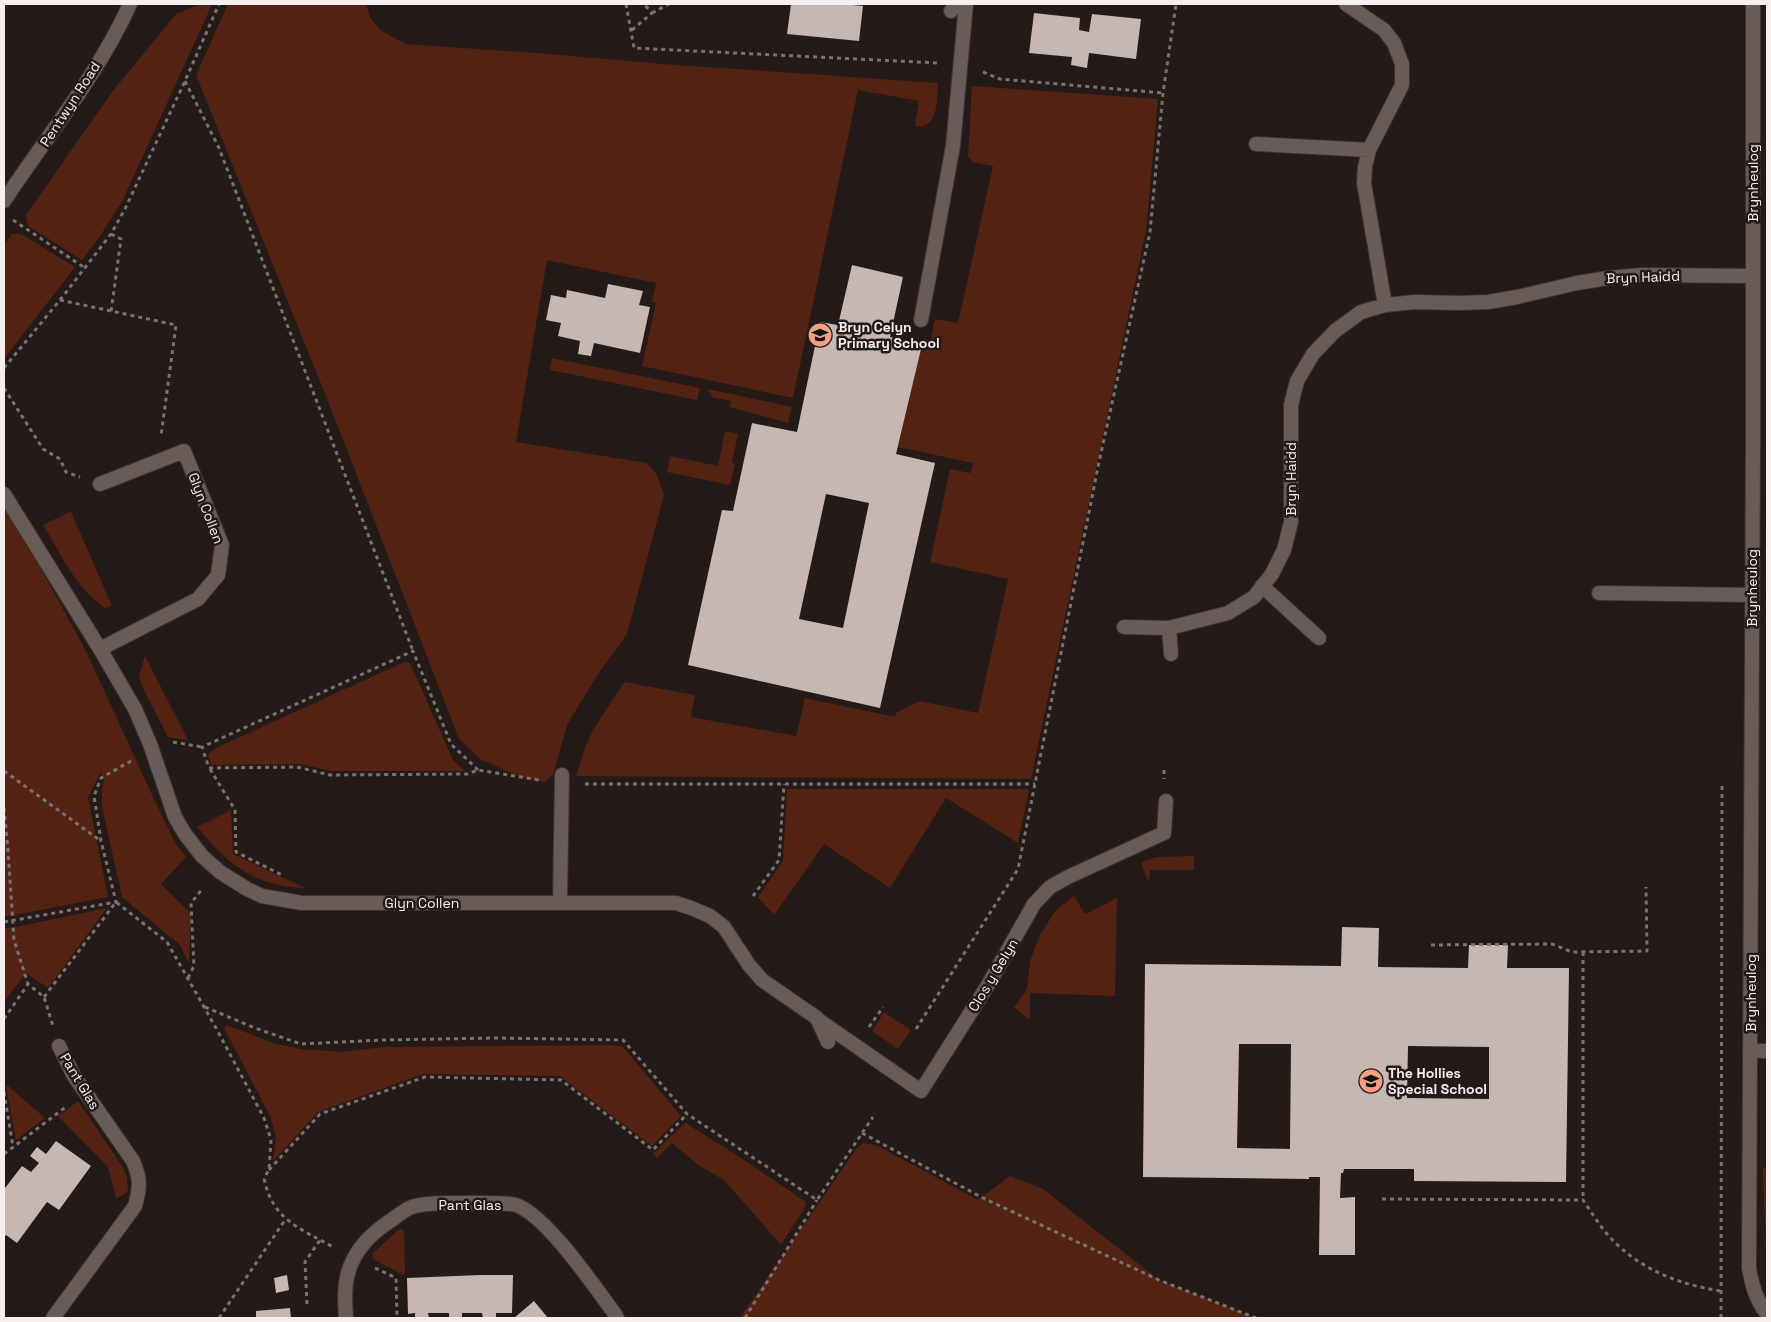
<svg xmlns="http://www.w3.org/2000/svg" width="1771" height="1322" viewBox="0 0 1771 1322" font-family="'Space Grotesk',sans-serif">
<rect width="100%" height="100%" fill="#241a17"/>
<!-- green -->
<path fill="#532212" d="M201,4H211L210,9L122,202L100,236L82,260L28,226L26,215L112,92L176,14Z
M228,4H366L370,17L380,30L406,44L537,53L663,64L938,83C937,99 939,130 915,126L919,101L858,90L793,398L642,366L656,303L652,302L656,283L547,260L516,442L647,463L657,475L664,495L627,634L598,674L567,725L553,775L544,782L520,777L480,759L459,739L326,396L196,75Z
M972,86L1158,99L1146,231L1031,779L576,776L586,745L593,730L624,682L695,695L691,717L796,736L805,698L895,717L897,712L920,701L978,713L1008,579L930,562L950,469L971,473L973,463L898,447L921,348L929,350L935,319L958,323L993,166L973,162L968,156Z
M12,234H21L75,267L4,359V245Z
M552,358L700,388L697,400L550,370Z
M708,389L792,407L788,423L729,407L731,401L712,397Z
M725,431L738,434L732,462L735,464L730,485L667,472L670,456L718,466Z
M4,509L17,525L86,651L154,799L176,844L186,857L161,884L191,914L189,963L180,945L122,897L102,807V789L104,781L101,772L88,797L108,897L4,917Z
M71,511L72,514L112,606L105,608C76,589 61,554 43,525Z
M145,656L188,740L168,737L142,686L139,676Z
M404,662L410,663L453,760L465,771H331L299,764L211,765L208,755L216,748Z
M787,789H1029L1018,843L946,798L890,888L824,844L774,915L758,897L783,861Z
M231,810L233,854L305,888C254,886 228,865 197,827Z
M1194,856V870H1150L1149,883L1141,863L1156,857Z
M1074,896L1085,914L1117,898L1115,996L1030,993V1020L1014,1008L1027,989L1030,961L1040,935L1055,911Z
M107,908L48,988L26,973L4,1002V928L16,927Z
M884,1012L911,1030L898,1049L872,1031Z
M227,1025L273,1043L300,1049L342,1052L383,1047L611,1045L623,1047L681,1116L652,1146L560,1076L423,1074L318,1112L273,1161L276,1137L270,1116L224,1028Z
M7,1085L45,1118L16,1140L6,1086Z
M78,1101L122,1166L127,1177L128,1192L116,1198L108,1167L58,1116Z
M686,1122L693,1128L735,1154L806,1202L805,1207L781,1245L724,1180L698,1165L672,1143L657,1158L653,1154Z
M863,1143L876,1145L978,1200L1010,1176L1043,1189L1159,1280L1256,1318H740L856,1149Z
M1763,1168H1765L1767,1171V1279Z
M402,1229L404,1232L405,1273L403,1275L373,1259L372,1254L397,1231Z"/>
<!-- building -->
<path fill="#c6b7b3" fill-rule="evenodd" d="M791,4H842L863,6L859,41L787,34Z
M1034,13L1080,18L1079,30L1089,32L1092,14L1141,19L1136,59L1089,53L1087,68L1071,65L1072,57L1029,53Z
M852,265L903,277L890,337L922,345L896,454L935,463L880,708L688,665L722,510L733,511L752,423L797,432L820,322L838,325ZM826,494L869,503L843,628L799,619Z
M608,284L643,291L639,305L650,307L640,353L594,343L591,356L578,354L580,341L558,336L561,323L546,320L551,295L566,298L567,290L605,298Z
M1342,927L1379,928L1378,967L1468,968L1469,945H1508L1507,968H1569L1566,1182L1414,1181V1169H1344L1343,1173H1341L1340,1198L1355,1197V1255H1319L1320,1177H1309V1179L1143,1177L1145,964L1341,966ZM1239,1044H1291L1290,1149L1237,1148ZM1408,1046L1489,1047V1099L1407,1098Z
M56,1141L91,1166L59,1210L47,1202L17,1243L6,1235L4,1238V1187L5,1188L22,1166L31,1172L39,1163L30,1156L37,1147L46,1154Z
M287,1275L289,1290L276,1293L274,1278Z
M480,1275H513L512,1313H496V1318H483L482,1313H462V1318H449V1313H428L429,1318H415V1313L408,1314L407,1278Z
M534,1301L548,1318H514Z
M290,1308L291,1318H256V1311Z"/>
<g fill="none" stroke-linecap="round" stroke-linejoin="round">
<defs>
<path id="service" d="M921,320L953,146L966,4
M1262,586L1319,638
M560,902L562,775"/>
<path id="minor" d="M1346,4L1384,30L1394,43L1402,64V85L1369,150L1365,167L1364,183L1385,305
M1753,4V445L1749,1268C1752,1285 1756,1300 1767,1314
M951,11L958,4
M1256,144L1369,150
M4,494L100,649L135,709L150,744L175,817L185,834L202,856L220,872L247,889L262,896L302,903H676L691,908L710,916L724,927L749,965L762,980L817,1018L828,1042
M1599,593L1753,595
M1124,627L1169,628L1228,613L1254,597L1272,574L1284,550L1291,522V405L1297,381L1313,354L1335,331L1361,312L1385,305L1415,302L1459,303L1488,302L1517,297L1577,283L1608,278L1642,275L1753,276
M1169,628L1171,654
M100,649L198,599L218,575L222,545L184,451L100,484
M817,1019L921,1091L988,985L1034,904L1050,887L1068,877L1164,833L1166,801
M1751,1051H1767
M53,1318L135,1206C140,1188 141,1179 133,1161L74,1076L59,1046
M346,1318C345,1303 344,1287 348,1273C355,1248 373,1232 393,1219C398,1215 404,1211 409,1208C423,1202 451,1203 466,1203C479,1203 504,1202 516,1205C547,1216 594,1286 615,1314L617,1318"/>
<path id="tertiary" d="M4,201C47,136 98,75 130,4"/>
</defs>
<!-- service casing -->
<use href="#service" stroke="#3c3433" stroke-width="16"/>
<!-- minor casing -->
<use href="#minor" stroke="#3c3433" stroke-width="16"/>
<!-- tertiary casing -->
<use href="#tertiary" stroke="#3c3433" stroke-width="16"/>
<!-- path -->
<path stroke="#7b7270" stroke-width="3" stroke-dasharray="4 4" stroke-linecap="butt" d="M626,4L634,48L938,63
M652,13L669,4
M632,30L652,13L644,4
M983,72L1000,79L1163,93
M185,81L219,148L413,651
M13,220L85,268
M111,234L121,239L111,312
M60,300L176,325L161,436
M4,368L60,300L111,234L125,209L185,81L219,4
M4,388L43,449L60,459L66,472L80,477
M173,742L202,747
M210,769L235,810L236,852L282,875
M478,770L451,744L413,651L202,747L209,768L297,767L330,775L467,774L478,770L539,780
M1164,770V779
M4,771L101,841
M585,784H1035
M4,808L8,850L14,940L28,984
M753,896L779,860L784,784
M4,922L116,902L101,841L94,796L101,778L131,761
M1431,945L1552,944L1572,952L1647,951L1646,887
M1583,952V1200
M188,978L194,966L191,903L203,888
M44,997L116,902L167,942L216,1028L264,1118L271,1140L269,1170L264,1178C272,1220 301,1229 335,1248
M205,1007L255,1028L301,1044L382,1040L495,1038L623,1040L687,1114L817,1200L873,1117
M4,1019L28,984L44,997L53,1026
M869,1027L883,1007
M916,1029L1018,869L1099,462L1150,232L1163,93L1176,4
M4,1092L13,1147
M862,1133L983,1198L1159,1280L1256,1318
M4,1154L67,1106
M269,1170L320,1114L425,1077L561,1080L653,1150L687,1114
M1382,1199L1583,1200C1590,1210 1596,1220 1603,1229C1632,1266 1675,1284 1721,1291
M375,1268L396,1278L397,1318
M307,1304L305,1262L320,1240
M219,1318L285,1220
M745,1318L817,1200
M1721,1318L1722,785"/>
<!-- service -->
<use href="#service" stroke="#695c58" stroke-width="14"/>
<!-- minor -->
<use href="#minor" stroke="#695c58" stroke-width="14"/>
<!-- tertiary -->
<use href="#tertiary" stroke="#695c58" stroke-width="14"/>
</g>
<!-- icons -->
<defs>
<symbol id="school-disc" viewBox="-11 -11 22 22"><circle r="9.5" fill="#f39f84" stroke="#241a17"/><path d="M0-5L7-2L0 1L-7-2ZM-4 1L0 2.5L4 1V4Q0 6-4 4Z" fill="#111"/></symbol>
</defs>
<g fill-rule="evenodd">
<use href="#school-disc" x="806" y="321" width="28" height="28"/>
<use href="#school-disc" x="1357" y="1067" width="28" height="28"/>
</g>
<g text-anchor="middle" stroke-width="5" stroke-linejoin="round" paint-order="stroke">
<!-- street labels -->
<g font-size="14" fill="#f7efed" stroke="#241a17">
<text transform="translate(70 104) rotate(-57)" y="5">Pentwyn Road</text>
<text transform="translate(1753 183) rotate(-90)" y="5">Brynheulog</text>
<text transform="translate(1643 277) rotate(-2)" y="5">Bryn Haidd</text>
<text transform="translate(1291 479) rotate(-90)" y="5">Bryn Haidd</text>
<text transform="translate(206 508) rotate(69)" y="5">Glyn Collen</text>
<text transform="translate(1752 588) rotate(-90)" y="5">Brynheulog</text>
<text x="422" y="908">Glyn Collen</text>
<text transform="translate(993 975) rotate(-59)" y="5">Clos y Gelyn</text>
<text transform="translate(1751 993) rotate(-90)" y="5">Brynheulog</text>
<text transform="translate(80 1081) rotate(59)" y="5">Pant Glas</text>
<text x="470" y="1210">Pant Glas</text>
</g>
<!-- poi labels -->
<g font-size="14" font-weight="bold" fill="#f7efed" stroke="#241a17" text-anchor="start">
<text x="838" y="332">Bryn Celyn<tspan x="838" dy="16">Primary School</tspan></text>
<text x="1388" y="1078">The Hollies<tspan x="1388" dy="16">Special School</tspan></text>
</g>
</g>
<!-- border -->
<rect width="1771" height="1322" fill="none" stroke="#f7efed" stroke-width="10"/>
</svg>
